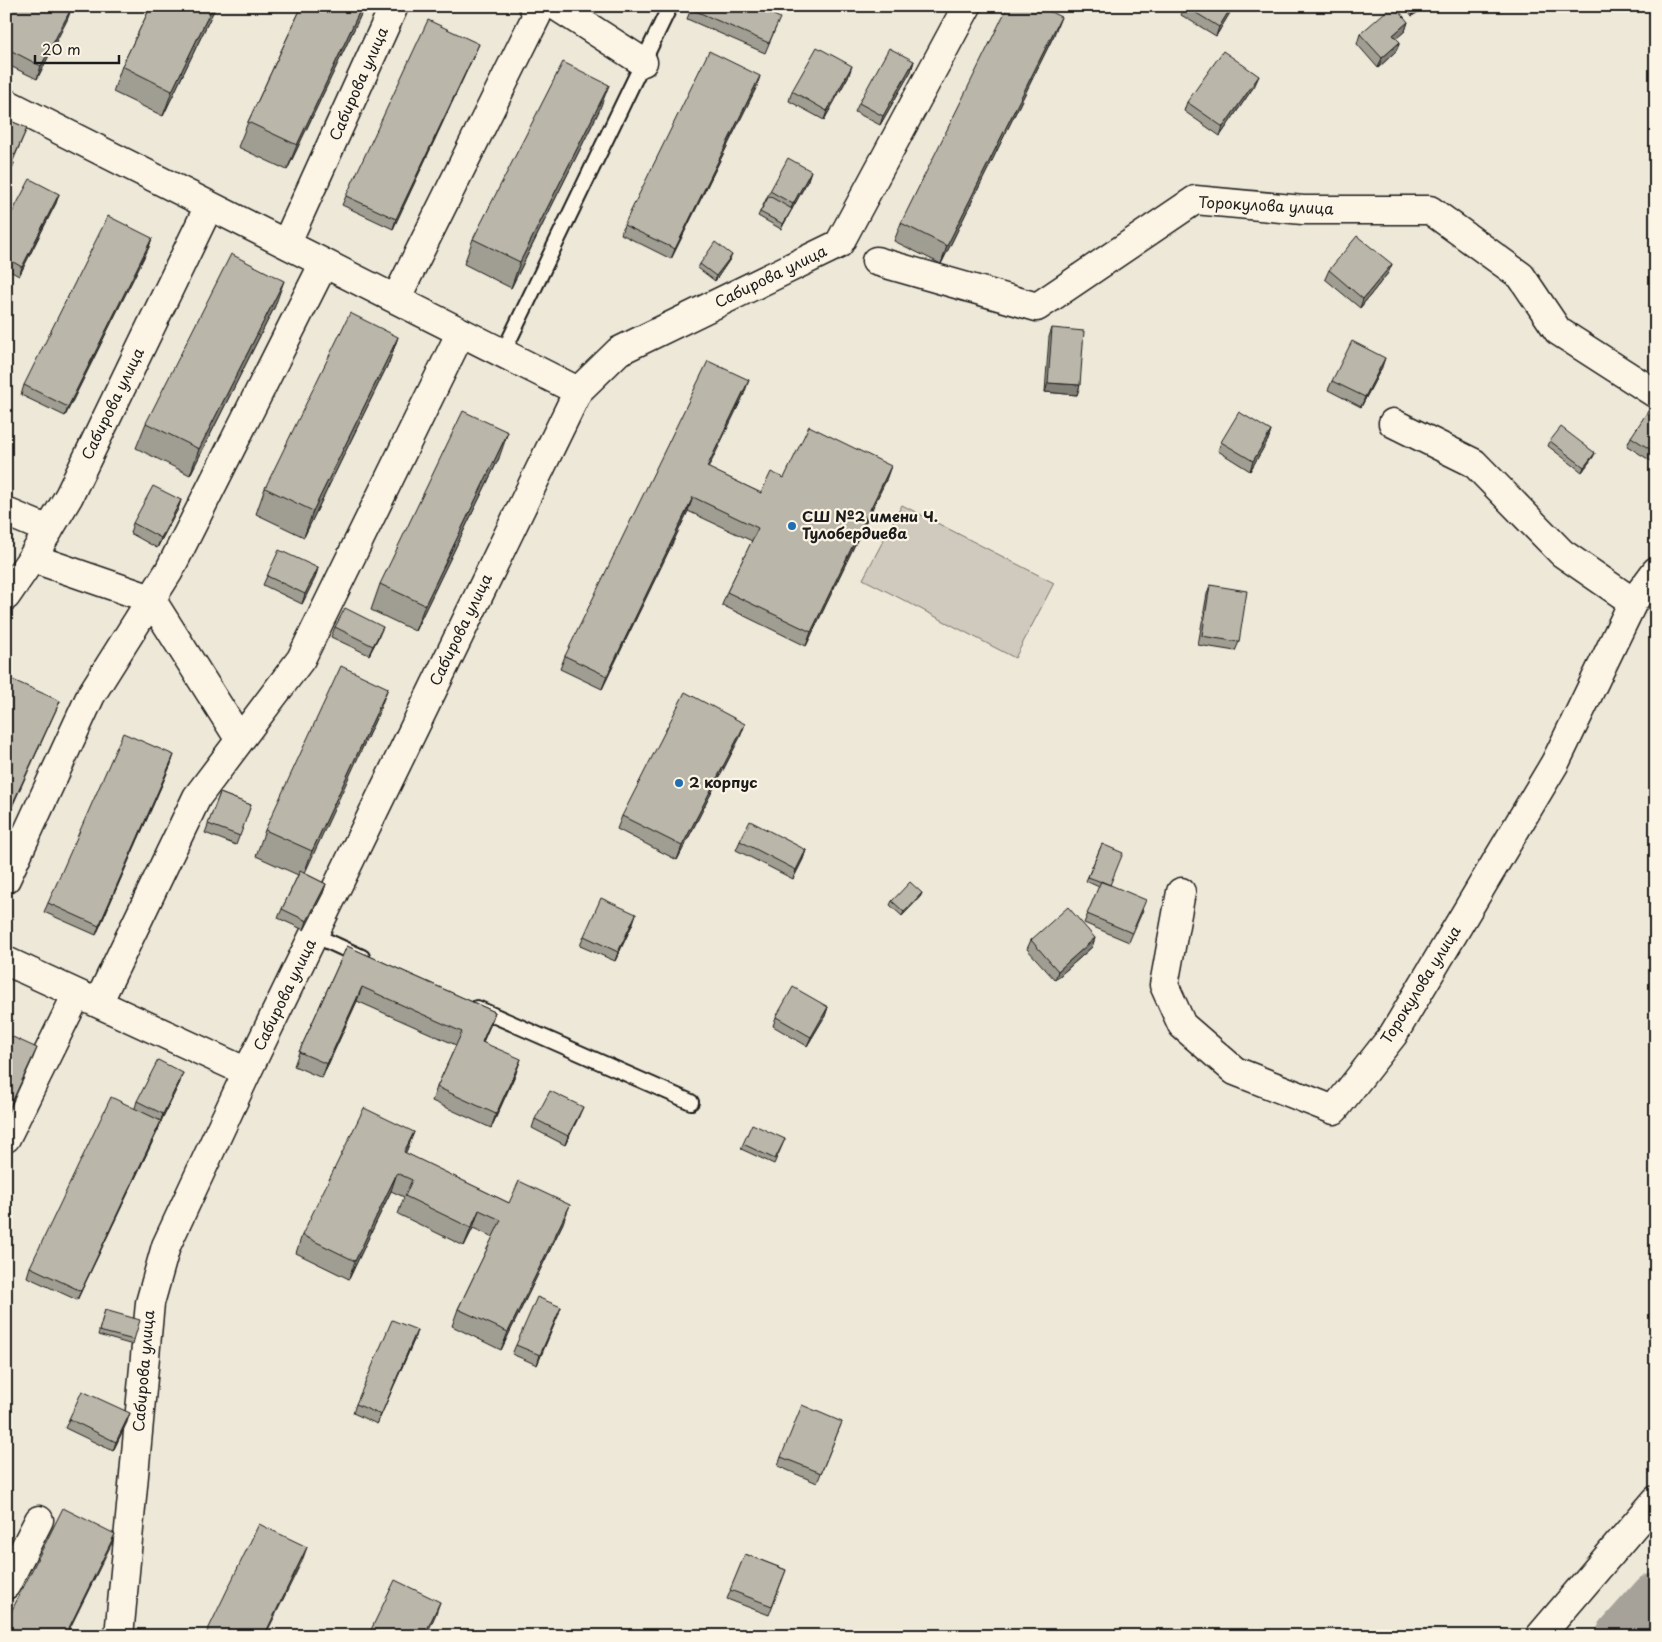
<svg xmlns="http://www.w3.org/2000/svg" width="1662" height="1642" viewBox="0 0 1662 1642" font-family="'Playpen Sans',sans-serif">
<rect width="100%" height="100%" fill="#eee8d9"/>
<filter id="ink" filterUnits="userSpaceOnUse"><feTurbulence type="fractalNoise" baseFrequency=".02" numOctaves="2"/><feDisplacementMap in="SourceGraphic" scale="10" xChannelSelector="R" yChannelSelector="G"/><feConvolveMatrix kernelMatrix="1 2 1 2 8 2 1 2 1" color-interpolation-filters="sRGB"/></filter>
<g filter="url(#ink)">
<!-- green -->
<path fill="#cfcabd" stroke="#76736c" d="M902,505L1054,583L1015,658L863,579Z"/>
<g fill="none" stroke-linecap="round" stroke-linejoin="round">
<!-- river -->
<path stroke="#a7a299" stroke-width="50" d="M1621,1636L1656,1597"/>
<defs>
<path id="lane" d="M503,353L670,6
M314,935L362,957
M477,1008L691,1102"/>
<path id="street" d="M556,6L643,62
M6,103L578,391
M286,244L394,6
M876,261L1037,307L1195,200L1303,210H1430L1521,276L1558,331L1656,394
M396,299L537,15L533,6
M1393,423L1474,463L1562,553L1633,602
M6,512L49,530
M32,558L151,599L240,740
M6,596L32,558L69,496L209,206
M6,879L91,695L169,571L324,263
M1181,892L1164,985L1182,1025L1235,1071L1334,1110L1393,1035L1555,763L1633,602L1656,571
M6,961L247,1072
M98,1003L197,797L301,659L461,332
M6,1138L77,994
M6,1585L39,1520
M119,1636L150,1303L166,1246L247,1072L578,391L619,351L839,244L967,6
M1540,1636L1656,1500"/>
</defs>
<!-- lane casing -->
<use href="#lane" stroke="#1c1c1c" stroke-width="18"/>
<!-- street casing -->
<use href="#street" stroke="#1c1c1c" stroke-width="31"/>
<!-- lane -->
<use href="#lane" stroke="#fcf5e5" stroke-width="14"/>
<!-- street -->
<use href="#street" stroke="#fcf5e5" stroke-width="28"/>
</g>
<!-- wall -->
<path fill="#a09d92" stroke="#1c1c1c" d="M6,6L72,7L67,20L37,79L6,64Z
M151,6H216L163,116L113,92L122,66Z
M302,6H365L287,170L238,147L248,122Z
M692,6L776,27L765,53L687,19Z
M1185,6H1234L1216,36L1181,15Z
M1405,6H1427L1412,16Z
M1408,22L1405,31L1396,38L1400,42L1396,51L1378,68L1357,44L1360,34Z
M1054,35L941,264L894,241L901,223Z
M475,53L393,229L342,205L346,196Z
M914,61L911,71L880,125L855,112L859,103Z
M849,75L824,120L789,101L792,91Z
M1255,85L1220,136L1184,111L1187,102Z
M757,86L671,259L621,234L624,225Z
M599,111L511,288L464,264L473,239Z
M6,119L27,128L12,163H14L6,184Z
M808,180L781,229L758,216L770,191Z
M59,194L56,203L19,276L6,269V224Z
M152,238L149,247L65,416L21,395L24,385Z
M730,259L715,281L698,268L700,264Z
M1392,264L1388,273L1360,308L1325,279L1329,270Z
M275,306L190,475L136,448L146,423Z
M1052,328L1080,385L1077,395L1045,392L1049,337Z
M398,337L389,362L304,537L256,514L265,488Z
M1382,367L1361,407L1328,390L1332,381Z
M744,394L708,468L761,493L784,478L886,480L806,646L722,605L727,592L752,541L688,511L602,689L560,669L565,656Z
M1656,408V464L1627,446L1631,437Z
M1271,431L1268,440L1250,471L1218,451L1221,442Z
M1550,441L1595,453L1593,457L1582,472L1548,446Z
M499,458L415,631L371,610L380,584Z
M181,500L178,509L157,548L130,533L133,523Z
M318,568L315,578L302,604L263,585L267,576Z
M1210,585L1239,642L1235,651L1198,645L1207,594Z
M335,627L379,636L369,655L331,637Z
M378,714L304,873L326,884L323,893L304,930L278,918L282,909L298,875L256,856L265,830Z
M745,724L740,737L677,860L617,829L622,816Z
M171,764L96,935L44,912L48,903Z
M220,793L251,805L236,845L205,833Z
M740,841L806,850L803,859L793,879L736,850Z
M1102,844L1110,885L1143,910L1129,942L1084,923L1099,887L1086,881Z
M922,893L920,897L902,916L890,905L892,901Z
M633,923L615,961L580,946L584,936Z
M1095,938L1092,947L1055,980L1027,949L1031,940Z
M347,946L495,1012L483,1042L516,1073L491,1128L432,1101L437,1087L456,1045L357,1001L322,1078L294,1066L299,1052Z
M828,1007L825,1016L807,1046L773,1026L776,1017Z
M180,1082L161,1121L158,1130L77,1300L27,1277L30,1267L135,1108L137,1101Z
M579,1116L565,1145L532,1128L535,1119Z
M414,1132L405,1153L509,1203L563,1223L501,1350L452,1326L458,1309L493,1237L473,1228L464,1246L398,1214L404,1197L391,1191L349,1279L296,1253L302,1235Z
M785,1139L774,1164L741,1149L743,1144Z
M561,1307L537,1365L512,1354L516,1345Z
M105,1310L134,1340L133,1345L98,1335Z
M414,1340L377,1424L353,1413L356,1404Z
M69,1419L127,1422L113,1451L65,1428Z
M842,1422L817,1483L778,1466L781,1457Z
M745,1554L786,1570L769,1615L727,1599Z"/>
<!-- shaded-wall -->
<path fill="#827f77" stroke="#1c1c1c" d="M213,6H216L163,116L172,91Z
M362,6H365L287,170L297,145Z
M1232,6H1234L1216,36L1219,27Z
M1417,6H1427L1412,16L1415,7Z
M72,7L67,20L37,79L41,66Z
M1061,17L1054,35L941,264L947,246Z
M1408,22L1405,31L1390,44L1393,35Z
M1400,42L1396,51L1378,68L1382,58Z
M479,44L475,53L393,229L396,219Z
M914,61L911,71L880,125L883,116Z
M852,66L849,75L824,120L827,111Z
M760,76L757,86L671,259L675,249Z
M1259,76L1255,85L1220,136L1223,127Z
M609,85L599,111L511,288L520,262Z
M14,163L9,177L6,184V181Z
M811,171L808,180L781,229L793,204Z
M59,194L56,203L19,276L22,267Z
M152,238L149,247L65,416L68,407Z
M732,255L730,259L715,281L716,276Z
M1392,264L1388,273L1360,308L1363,299Z
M284,281L275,306L190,475L199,449Z
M398,337L389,362L304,537L313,511Z
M1385,358L1382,367L1361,407L1365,397Z
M749,380L744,394L702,481L707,467Z
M1048,383L1080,385L1077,395L1045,392Z
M1271,431L1268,440L1250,471L1253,461Z
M508,432L499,458L415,631L425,605Z
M1595,453L1593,457L1582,472L1584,467Z
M891,466L886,480L806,646L811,632Z
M693,497L688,511L602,689L607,676Z
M181,500L178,509L157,548L161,538Z
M318,568L315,578L302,604L305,594Z
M383,627L379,636L369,655L373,646Z
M388,688L378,714L303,877L312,851Z
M60,701L56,710L6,820V818Z
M745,724L740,737L677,860L682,846Z
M174,755L171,764L96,935L99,926Z
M806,850L803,859L793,879L796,870Z
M326,884L323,893L304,930L307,921Z
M922,893L920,897L902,916L904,912Z
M636,914L633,923L615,961L618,952Z
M1095,938L1092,947L1055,980L1058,971Z
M362,987L357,1001L322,1078L327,1064Z
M828,1007L825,1016L807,1046L811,1037Z
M495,1012L490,1026L477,1055L482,1042Z
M37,1048L33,1058L6,1117V1115Z
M521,1059L516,1073L491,1128L496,1114Z
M183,1073L180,1082L160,1123L163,1114Z
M583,1107L579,1116L565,1145L568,1136Z
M161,1121L158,1130L77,1300L81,1291Z
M414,1132L407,1150L397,1170L404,1152Z
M397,1173L391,1191L349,1279L355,1261Z
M570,1205L563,1223L501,1350L508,1332Z
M479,1210L473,1228L464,1246L471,1228Z
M561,1307L558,1316L537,1365L540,1355Z
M417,1330L414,1340L377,1424L381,1415Z
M130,1413L127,1422L113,1451L116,1442Z
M115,1534L112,1543L66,1636H65Z
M307,1547L302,1561L265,1636H264Z
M440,1602L435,1616L426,1636H424Z"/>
<!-- building -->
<path fill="#bab6aa" stroke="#1c1c1c" d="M6,6L72,7L41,66L6,48V24L13,12L6,8Z
M151,6H213L172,91L122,66Z
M302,6H362L297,145L248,122Z
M692,6H755L780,18L769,43L691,9Z
M1008,6H1038L1061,17L947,246L901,223Z
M1185,6H1232L1219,27Z
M1392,6H1395L1408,22L1393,35L1400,42L1382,58L1360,34Z
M428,20L479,44L396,219L346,196Z
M817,47L852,66L827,111L792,91Z
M889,48L914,61L883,116L859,103Z
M709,51L760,76L675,249L624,225Z
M1223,51L1259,76L1223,127L1187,102Z
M563,62L609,85L520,262L473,239Z
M6,119L27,128L15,155L6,151Z
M788,158L811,171L793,204L770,191Z
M6,160L14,163L6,181Z
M30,179L59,194L22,267L6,258V224Z
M769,196L792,209L783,224L760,212Z
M108,216L152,238L68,407L24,385Z
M1357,236L1392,264L1363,299L1329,270Z
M715,242L732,255L716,276L700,264Z
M231,254L284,281L199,449L146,423Z
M350,313L398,337L313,511L265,488Z
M1052,328L1084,331L1080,385L1048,383Z
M1352,341L1385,358L1365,397L1332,381Z
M708,361L749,380L707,467L761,493L771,472L784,478L809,426L891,466L811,632L727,592L758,528L693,497L607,676L565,656Z
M1652,405L1656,408V453L1631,437Z
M463,411L508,432L425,605L380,584Z
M1239,412L1271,431L1253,461L1221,442Z
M1561,427L1595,453L1584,467L1550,441Z
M153,486L181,500L161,538L133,523Z
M279,550L318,568L305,594L267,576Z
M1210,585L1247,591L1239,642L1202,636Z
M345,608L383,627L373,646L335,627Z
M341,666L388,688L312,851L265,830Z
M6,677L60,701L6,818Z
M685,692L745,724L682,846L622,816Z
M123,733L174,755L99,926L48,903Z
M220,793L251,805L240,836L208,824Z
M750,821L806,850L796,870L740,841Z
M1102,844L1123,853L1110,885L1088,877Z
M300,871L326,884L307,921L282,909Z
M1101,881L1146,900L1132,933L1087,914Z
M910,882L922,893L904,912L892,901Z
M601,898L636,914L618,952L584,936Z
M1068,907L1095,938L1058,971L1031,940Z
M347,946L495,1012L482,1042L521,1059L496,1114L437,1087L462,1032L362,987L327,1064L299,1052Z
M793,987L828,1007L811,1037L776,1017Z
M6,1034L37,1048L6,1115Z
M158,1060L183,1073L163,1114L137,1101Z
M550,1091L583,1107L568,1136L535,1119Z
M111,1097L161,1121L81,1291L30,1267Z
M364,1108L414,1132L404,1152L509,1203L519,1181L570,1205L508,1332L458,1309L501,1220L479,1210L471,1228L405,1196L412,1180L397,1173L355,1261L302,1235Z
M752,1124L785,1139L775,1159L743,1144Z
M537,1297L561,1307L540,1355L516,1345Z
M105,1310L140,1320L134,1340L99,1331Z
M392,1320L417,1330L381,1415L356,1404Z
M82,1391L130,1413L116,1442L69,1419Z
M802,1405L842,1422L821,1473L781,1457Z
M63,1508L115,1534L65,1636H6V1622Z
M259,1524L307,1547L264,1636H205Z
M745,1554L786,1570L772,1606L730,1590Z
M395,1580L440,1602L424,1636H368Z"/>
</g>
<!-- markers -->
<g fill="#1f6fb2" stroke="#fcf5e5" stroke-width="2">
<circle cx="792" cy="526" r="5"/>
<circle cx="679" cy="783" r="5"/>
</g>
<g text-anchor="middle" stroke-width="4.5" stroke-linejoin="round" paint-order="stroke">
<!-- street labels -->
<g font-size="15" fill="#1c1c1c" stroke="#fcf5e5">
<text transform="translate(359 84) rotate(-66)" y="5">Сабирова улица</text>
<text transform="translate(1266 206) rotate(3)" y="5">Торокулова улица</text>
<text transform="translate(771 277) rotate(-26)" y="5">Сабирова улица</text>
<text transform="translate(113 404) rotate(-64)" y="5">Сабирова улица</text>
<text transform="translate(461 630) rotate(-64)" y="5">Сабирова улица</text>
<text transform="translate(1421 985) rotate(-58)" y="5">Торокулова улица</text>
<text transform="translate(285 995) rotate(-64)" y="5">Сабирова улица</text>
<text transform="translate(144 1371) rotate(-85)" y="5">Сабирова улица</text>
</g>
<!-- poi labels -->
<g font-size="15" font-weight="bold" fill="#1c1c1c" stroke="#fcf5e5" text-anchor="start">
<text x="802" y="522">СШ №2 имени Ч.<tspan x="802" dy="17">Тулобердиева</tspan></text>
<text x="689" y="788">2 корпус</text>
</g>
</g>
<!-- margin -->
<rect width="1662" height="1642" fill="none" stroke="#fcf5e5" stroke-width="25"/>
<rect x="12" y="12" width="1637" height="1617" fill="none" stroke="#1c1c1c" stroke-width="2" filter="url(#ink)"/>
<!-- scale -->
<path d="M35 55v8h84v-8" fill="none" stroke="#1c1c1c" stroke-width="2.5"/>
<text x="42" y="55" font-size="15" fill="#1c1c1c" stroke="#fcf5e5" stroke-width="4" paint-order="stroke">20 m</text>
</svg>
